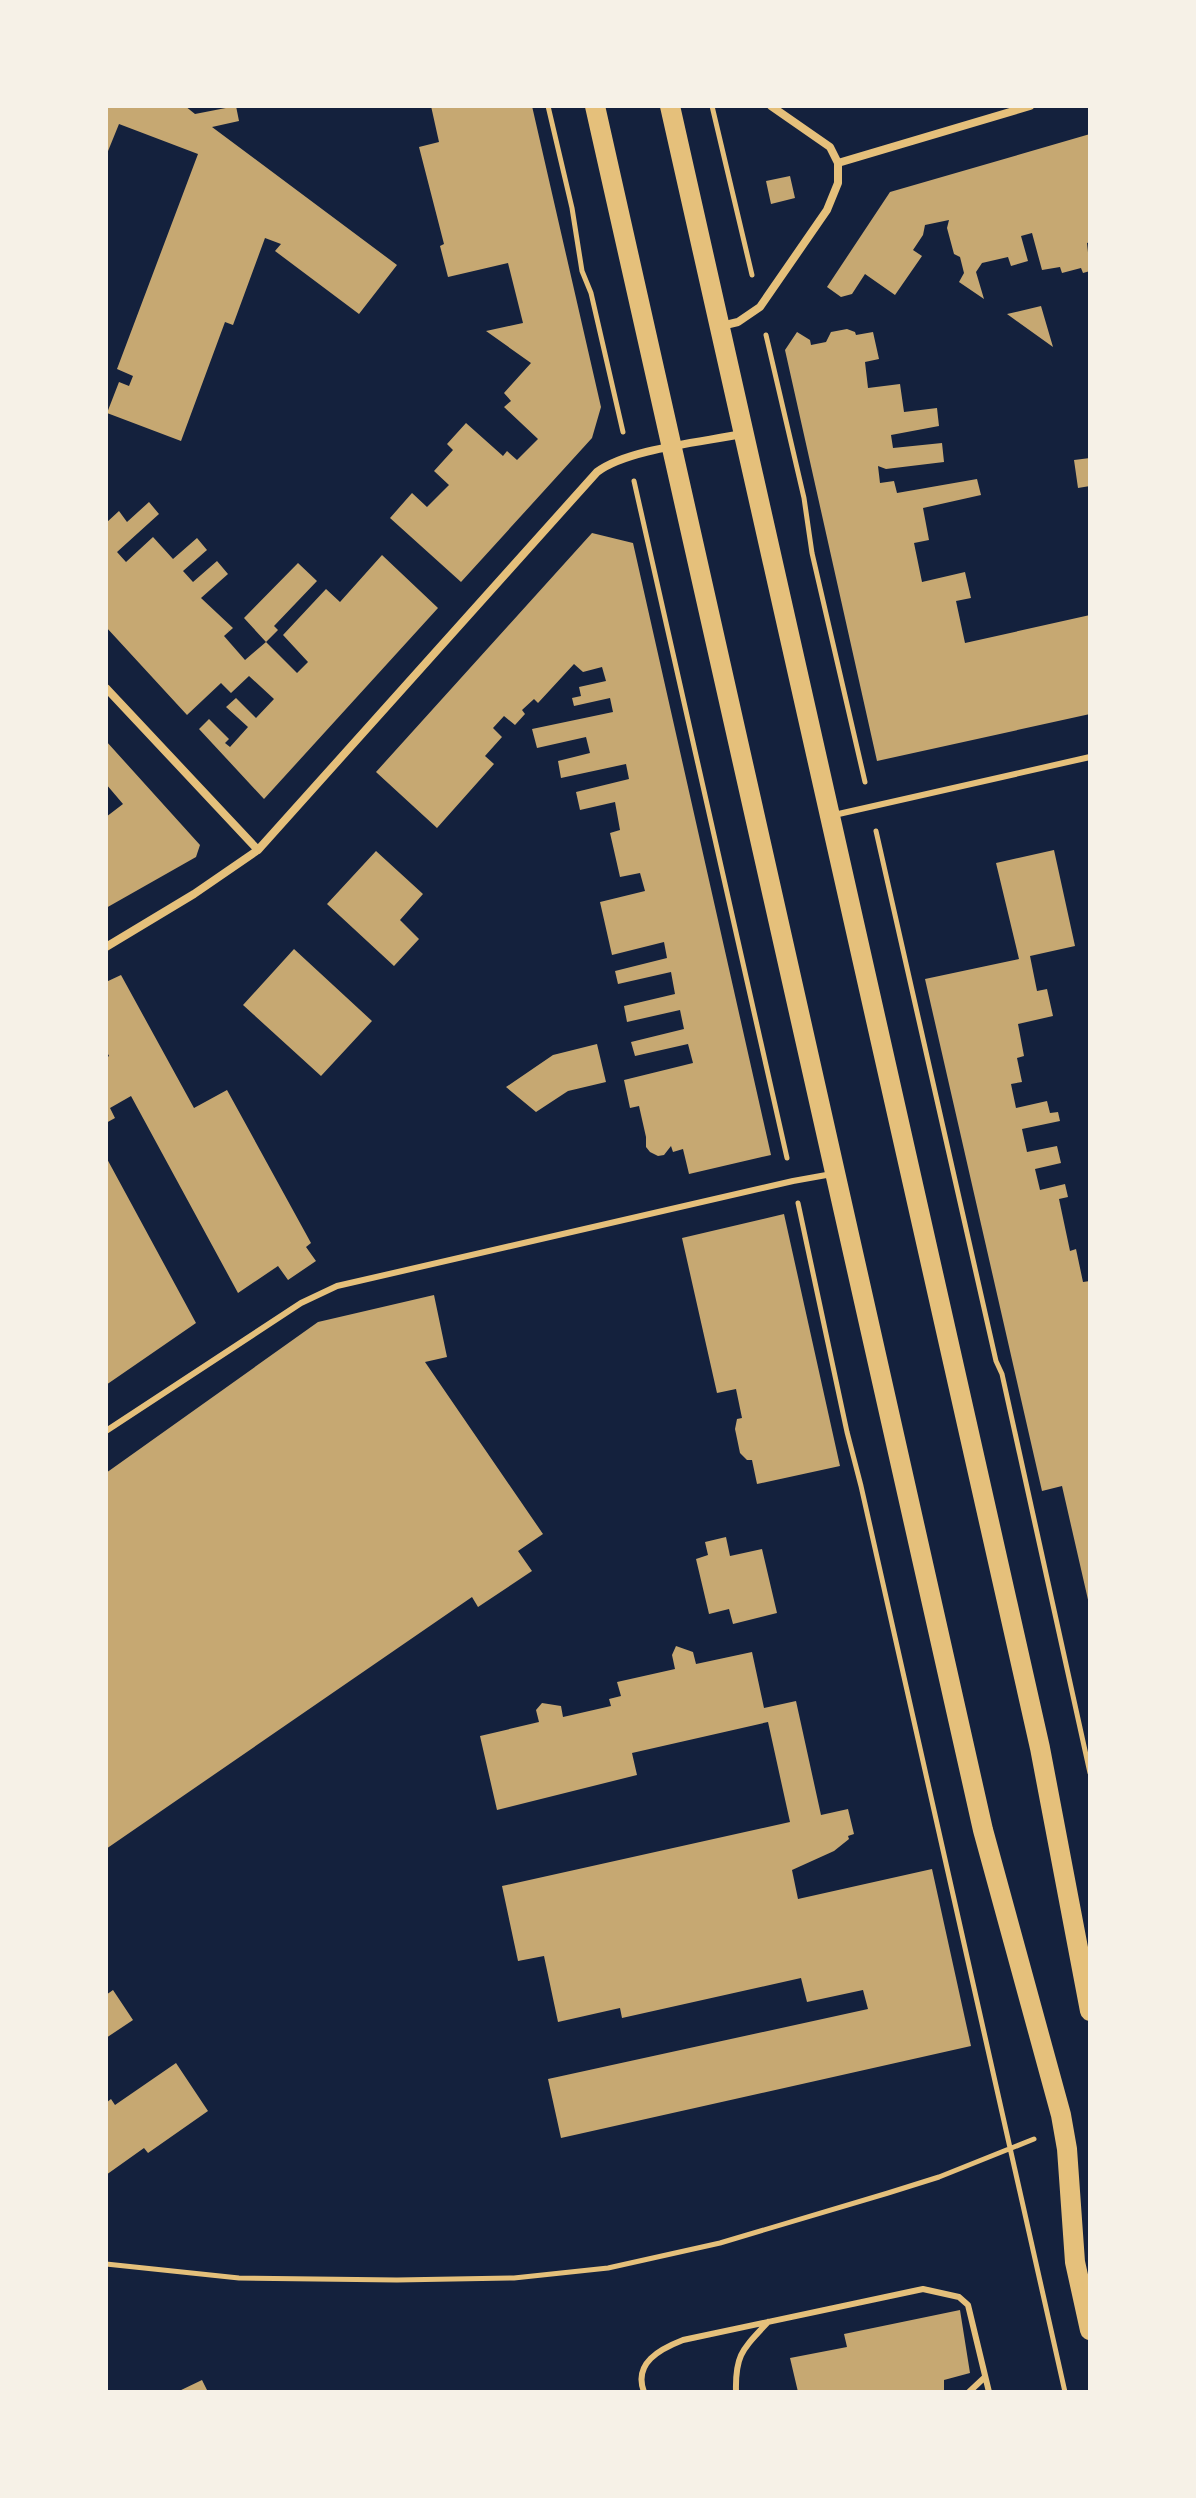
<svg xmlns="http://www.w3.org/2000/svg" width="1196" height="2498" viewBox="0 0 1196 2498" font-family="'PT Sans',sans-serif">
<rect width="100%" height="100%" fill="#14213d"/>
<!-- building -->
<path fill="#c6a872" d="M106,106H185L195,114L236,106L239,121L212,127L397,265L359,314L275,251L281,244L265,238L233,325L225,322L181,441L107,413L119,382L129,386L133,376L117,369L198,154L119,124L106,156Z
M431,106H532L601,407L592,438L461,582L390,518L412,493L427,507L449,485L434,471L453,450L447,444L466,423L503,456L507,451L517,460L538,439L504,407L511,401L504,393L531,363L486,331L523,323L508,263L448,277L440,246L444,244L419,147L439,142Z
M1090,134V242L1087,243L1090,271L1083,273L1081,268L1062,273L1060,267L1042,270L1032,233L1021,236L1028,261L1011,266L1008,257L982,263L976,272L984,299L959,282L964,273L960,257L954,254L947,228L949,220L925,225L923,235L913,250L922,256L895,295L865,274L852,294L841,297L827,287L890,192Z
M790,176L795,198L771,204L766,181Z
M1041,306L1053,347L1007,314Z
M847,329L855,332L856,335L873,332L879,359L865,362L868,388L900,384L904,412L937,408L939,426L891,435L893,448L942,443L944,462L886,469L878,466L880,483L894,481L897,493L977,479L981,495L923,508L929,540L914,543L922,582L965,572L971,598L956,601L965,643L1090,615V714L877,761L785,350L797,332L810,340L811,345L826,342L831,332Z
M1090,458V486L1078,488L1074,460Z
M149,502L159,514L117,552L126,562L153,537L173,559L197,538L207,550L183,571L193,582L217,561L228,574L201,598L233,628L224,636L245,660L266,642L297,673L308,662L283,635L326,589L340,602L382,555L438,608L264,799L199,729L209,719L229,739L225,743L230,747L248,727L226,707L236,698L256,718L274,699L249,676L231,693L221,683L187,715L106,627V523L119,511L127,522Z
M592,533L633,543L771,1155L689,1174L683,1149L673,1152L671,1146L664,1155L658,1156L650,1152L646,1147V1137L639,1106L630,1108L624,1080L693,1063L688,1044L635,1056L631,1042L684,1029L680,1010L627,1022L624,1006L675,994L671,972L618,984L615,971L667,958L664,942L612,955L600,902L645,891L640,873L620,877L610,833L620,830L615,802L580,810L576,792L629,779L626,764L561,778L558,761L590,753L586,737L537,748L532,729L613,712L610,698L574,706L572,698L581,696L579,687L606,681L602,667L583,672L574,664L538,703L534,699L522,710L525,714L515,725L504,716L493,728L502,737L485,756L494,764L437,828L376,772Z
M298,563L317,581L274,626L278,630L266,642L244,618Z
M106,741L200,845L196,857L106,908V817L123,804L106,784Z
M1054,850L1075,946L1030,956L1037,991L1047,989L1053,1016L1018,1024L1024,1056L1017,1058L1022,1082L1011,1084L1016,1108L1047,1101L1050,1113L1058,1112L1060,1121L1022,1129L1027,1152L1057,1146L1061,1163L1035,1169L1040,1190L1065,1184L1068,1197L1059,1199L1070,1251L1076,1249L1083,1282L1090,1281L1089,1604L1062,1486L1042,1491L925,979L1019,959L996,863Z
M376,851L423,894L400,920L419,939L394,966L327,904Z
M294,949L372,1021L321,1076L243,1005Z
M121,975L194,1108L227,1090L311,1243L306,1247L316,1261L288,1280L278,1266L238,1293L131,1096L110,1108L115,1118L106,1123V1058L109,1056L106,1050V982Z
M597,1044L606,1082L568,1091L536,1112L506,1087L553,1055Z
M106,1157L196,1323L106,1385Z
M784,1214L840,1466L757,1484L752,1460H747L740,1453L735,1429L737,1419L742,1418L736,1389L717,1393L682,1238Z
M434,1295L447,1357L425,1362L543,1534L518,1551L532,1571L478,1607L472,1597L106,1849V1473L318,1322Z
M726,1537L730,1556L762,1549L777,1613L733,1624L729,1609L709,1614L696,1559L708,1555L705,1542Z
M676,1646L693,1652L696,1664L752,1652L764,1708L796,1701L821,1815L848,1809L854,1834L848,1836L849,1839L834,1851L792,1870L798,1899L932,1869L971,2046L561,2138L548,2079L868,2009L863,1990L807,2002L801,1978L622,2018L620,2008L558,2022L544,1956L518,1961L502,1886L790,1822L768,1722L632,1753L637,1775L497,1810L480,1736L539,1722L536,1710L542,1703L561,1706L563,1717L611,1706L609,1699L621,1696L617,1682L675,1669L672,1655Z
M113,1990L133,2020L106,2038V1995Z
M176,2063L208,2111L148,2153L144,2148L106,2175V2103L111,2099L115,2105Z
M960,2310L970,2373L944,2380V2392H798L790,2358L847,2347L844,2334Z
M202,2380L208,2392H177Z"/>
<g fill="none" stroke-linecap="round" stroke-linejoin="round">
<!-- path -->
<path stroke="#e5c07b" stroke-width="5" d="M548,106L572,208L582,271L591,293L623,432
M712,106L752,275
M766,335L804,498L812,553L865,782
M634,481L787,1158
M876,831L996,1361L1002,1374L1090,1773
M798,1203L847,1432L861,1486L1065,2392
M106,2264L239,2278L397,2280L514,2278L608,2268L720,2243L888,2193L939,2177L1034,2139"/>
<!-- service -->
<path stroke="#e5c07b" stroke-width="6" d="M834,815L1090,757
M106,1431L301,1303L337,1286L793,1181L832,1174
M644,2392C633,2363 660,2349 683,2340L923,2289L959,2297L968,2305L989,2392
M736,2392C735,2354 743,2349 768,2322
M969,2392L985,2377"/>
<!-- minor -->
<path stroke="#e5c07b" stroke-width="8" d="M838,163L1030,106
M721,326L738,322L760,307L827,210L838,183V163L830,147L771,106
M106,688L258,850
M106,947L194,894L258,850L597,472C627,449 703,442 742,434"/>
<!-- primary -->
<path stroke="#e5c07b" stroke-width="20" d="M595,106L983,1830L1061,2115L1067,2149L1075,2262L1090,2330
M670,106L1040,1748L1090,2011"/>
</g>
<!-- border -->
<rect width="1196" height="2498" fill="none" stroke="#f6f1e7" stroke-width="216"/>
</svg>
